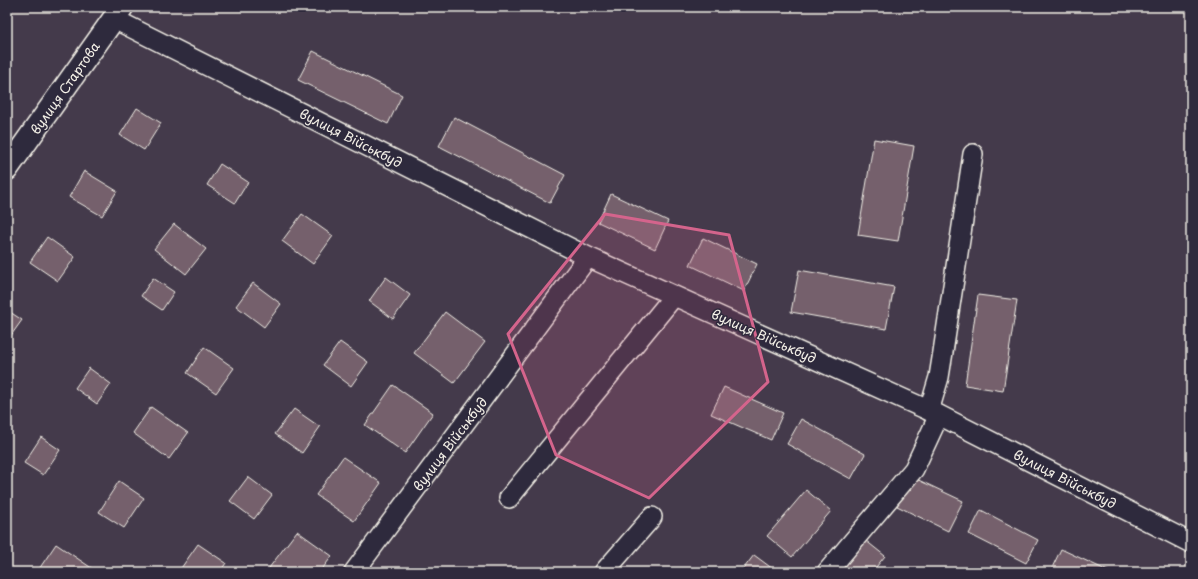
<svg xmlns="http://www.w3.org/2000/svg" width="1198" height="579" viewBox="0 0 1198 579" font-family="'Playpen Sans',sans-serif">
<rect width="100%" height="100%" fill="#443a4b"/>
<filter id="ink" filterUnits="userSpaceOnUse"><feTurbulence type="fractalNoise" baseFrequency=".025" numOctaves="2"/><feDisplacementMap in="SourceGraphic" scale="8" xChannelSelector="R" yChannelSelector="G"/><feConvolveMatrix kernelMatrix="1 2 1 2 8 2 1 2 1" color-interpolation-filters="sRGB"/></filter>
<g filter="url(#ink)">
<!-- building -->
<path fill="#75616c" stroke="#f4f1e8" d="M313,51L402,95L388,124L298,80Z
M137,108L161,123L144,150L120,135Z
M454,117L565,175L550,203L439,146Z
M874,139L914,146L898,241L858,235Z
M220,164L248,182L235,203L207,185Z
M84,171L117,191L102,216L69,197Z
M611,194L668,221L655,249L598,222Z
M302,214L333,236L313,264L282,241Z
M174,224L206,249L186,274L154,249Z
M47,237L75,257L58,281L30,262Z
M703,238L757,264L744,291L690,265Z
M799,270L894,287L886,329L791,312Z
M386,277L410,295L393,319L369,301Z
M153,278L174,292L162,310L141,296Z
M253,283L281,304L264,327L236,306Z
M978,295L1017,300L1003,391L965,385Z
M7,310L22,320L7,341Z
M445,312L485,342L454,383L414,353Z
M340,342L368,362L351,386L323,365Z
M204,347L234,368L216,393L187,373Z
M89,368L111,384L97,404L75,388Z
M393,385L433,413L405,453L365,425Z
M724,387L783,413L771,440L711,414Z
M151,407L188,433L169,459L133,433Z
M294,409L320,427L302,453L275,434Z
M801,419L865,454L851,479L787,444Z
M41,437L60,450L43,475L24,463Z
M343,457L381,483L354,521L316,495Z
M248,477L272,495L254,519L230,501Z
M912,477L963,501L948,531L897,506Z
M119,481L144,498L124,528L99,512Z
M806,490L831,511L792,557L767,536Z
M981,510L1038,540L1026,563L969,534Z
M297,531L332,556L320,572H275L269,568Z
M860,536L885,556L872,572H833Z
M56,544L96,571L95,572H37Z
M198,544L226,563L220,572L179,571Z
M1061,549L1110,572H1050Z
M754,555L777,572H741Z"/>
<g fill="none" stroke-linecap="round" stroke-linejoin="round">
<defs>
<path id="minor" d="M114,19L588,257L939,415L1191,543
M929,411L939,377L943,352L973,154
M509,498L674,296
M354,572L588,257
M604,572L652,517
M827,572L914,469L939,415"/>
<path id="secondary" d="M7,169L122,7"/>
</defs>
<!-- minor casing -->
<use href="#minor" stroke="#f4f1e8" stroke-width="22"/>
<!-- secondary casing -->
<use href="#secondary" stroke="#f4f1e8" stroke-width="25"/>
<!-- minor -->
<use href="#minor" stroke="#2f2a3d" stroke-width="19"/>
<!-- secondary -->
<use href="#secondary" stroke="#2f2a3d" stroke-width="22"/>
</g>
</g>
<!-- marked area -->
<path fill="#d4648c" fill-opacity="0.2" stroke="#d4648c" stroke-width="3" stroke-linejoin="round" d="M605,214L729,235L768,382L649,498L556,455L508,334Z"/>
<g text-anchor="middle" stroke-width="3" stroke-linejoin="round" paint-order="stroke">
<!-- street labels -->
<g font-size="13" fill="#f4f1e8" stroke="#2f2a3d">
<text transform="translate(65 88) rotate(-55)" y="5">вулиця Стартова</text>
<text transform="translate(351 138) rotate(27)" y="5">вулиця Військбуд</text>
<text transform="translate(764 336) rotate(24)" y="5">вулиця Військбуд</text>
<text transform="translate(450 444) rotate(-53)" y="5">вулиця Військбуд</text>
<text transform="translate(1065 479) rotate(27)" y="5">вулиця Військбуд</text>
</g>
</g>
<!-- margin -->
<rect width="1198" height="579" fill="none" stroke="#2f2a3d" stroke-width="24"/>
<rect x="12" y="12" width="1174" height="555" fill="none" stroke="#f4f1e8" stroke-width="1.5" filter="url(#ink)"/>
</svg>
